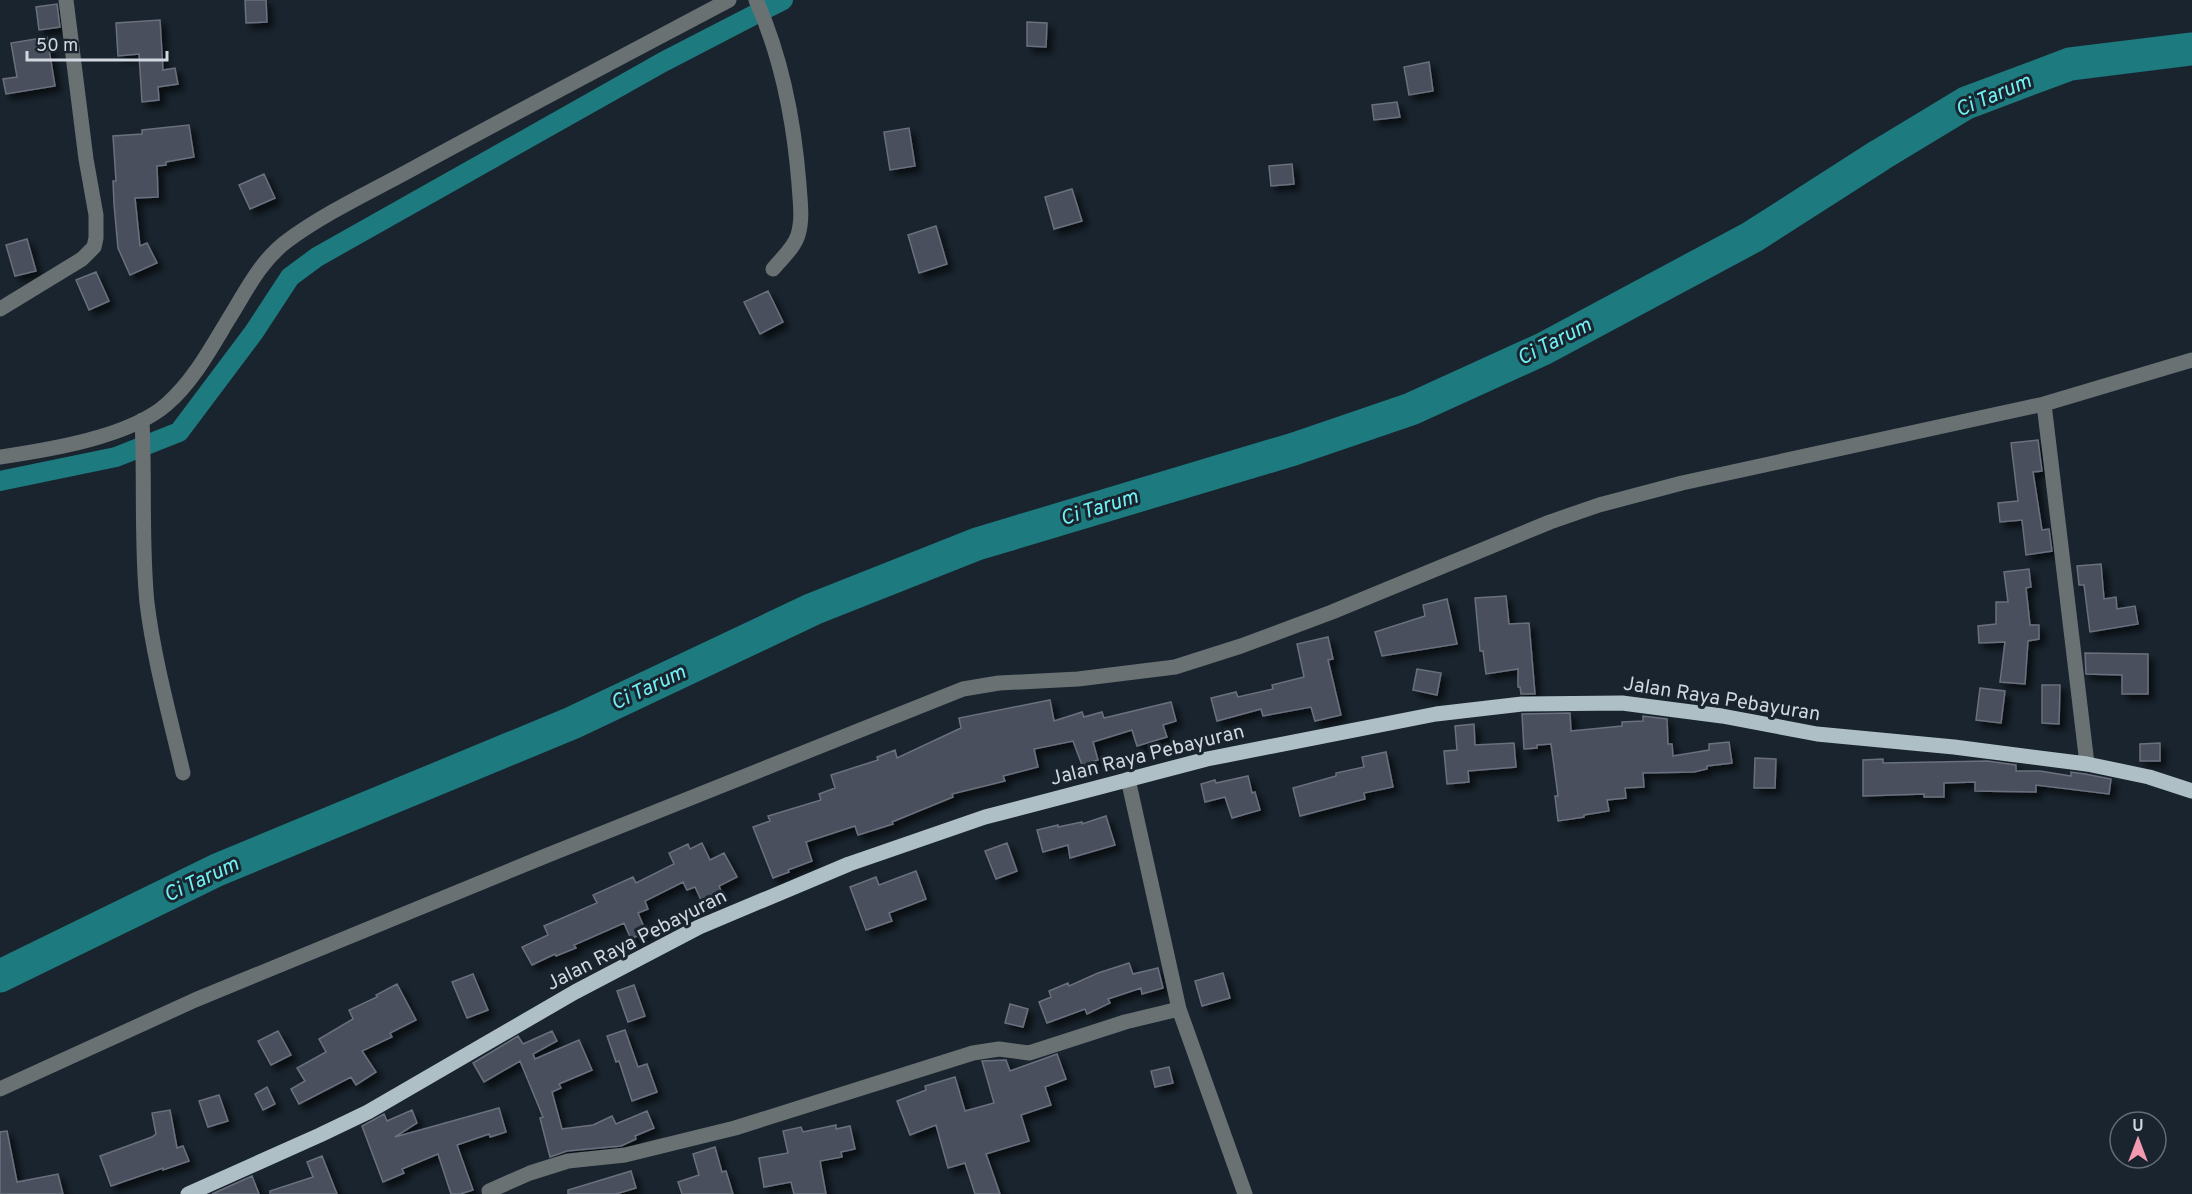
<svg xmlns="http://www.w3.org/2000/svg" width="2192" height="1194" viewBox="0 0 2192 1194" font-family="Overpass,sans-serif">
<defs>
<filter id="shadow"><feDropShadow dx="5.5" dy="5.5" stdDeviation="3" flood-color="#0009"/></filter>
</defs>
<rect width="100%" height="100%" fill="#19242e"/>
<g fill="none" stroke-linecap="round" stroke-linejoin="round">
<!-- canal -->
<path stroke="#1d7a7e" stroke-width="20" d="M0,481L116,457L179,432L254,332L290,277L317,257L663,62L783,0"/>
<!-- river -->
<path stroke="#1d7a7e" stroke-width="33" d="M0,976L217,870L572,723L813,609L977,544L1294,449L1411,409L1543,349L1752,237L1880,155L1966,103L2070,64L2192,49"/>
</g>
<!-- building -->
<path fill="#494f5c" stroke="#6a707e" stroke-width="1.5" filter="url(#shadow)" d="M245,0H266L267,22L246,23Z
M57,4L60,27L39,30L36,7Z
M160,20L163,70L175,68L178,84L158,87L159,100L142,102L139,54L118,56L116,23Z
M1027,22L1047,23L1046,47L1027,46Z
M47,37L55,86L6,94L3,79L17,77L11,43Z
M1429,62L1433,91L1409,95L1404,67Z
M1397,102L1400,117L1374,120L1372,105Z
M189,125L194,157L166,162V165L157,166L158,197L135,198L140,246L147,243L157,263L130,275L118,248L114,204L113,181H116L113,136L142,134V130Z
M909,128L915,166L890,170L884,132Z
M1292,164L1294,184L1271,186L1269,166Z
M264,174L275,198L250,209L239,185Z
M1072,189L1082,221L1054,229L1045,197Z
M936,226L947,264L919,273L908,235Z
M27,239L36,271L15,276L6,245Z
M96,272L109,301L89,310L76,280Z
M768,291L783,322L760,334L744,302Z
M2038,440L2042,471L2033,472L2042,530L2049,529L2052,551L2026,555L2022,520L2000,522L1998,503L2018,501L2011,443Z
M2101,564L2104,599L2116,597L2117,609L2135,606L2138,624L2090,632L2084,585H2079L2077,566Z
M2029,569L2031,587L2026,588L2030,625H2039V639L2028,641L2025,684L2000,682L2005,642L1979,643L1978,626L1996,624V602H2008L2004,572Z
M1506,596L1509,624L1529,623L1535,694H1521L1520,687H1518V669L1486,674L1483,651H1480L1475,598Z
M1447,599L1457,644L1382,656L1375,632L1425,616L1423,605Z
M1328,637L1333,659L1328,660L1341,715L1315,721L1311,707L1263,716L1261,709L1217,721L1211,698L1236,692L1238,697L1273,689L1272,685L1304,677L1297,644Z
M2085,653L2148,654V694H2122V675L2086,674Z
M1417,669L1441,673L1437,695L1413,690Z
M2042,685H2060L2059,724L2042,723Z
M1980,688L2005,691L2001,723L1976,720Z
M1050,700L1054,721L1082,712L1084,717L1102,712L1104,718L1171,702L1176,721L1163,725L1167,737L1137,746L1132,730L1093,742L1098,760L1082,765L1073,741L1034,749L1038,767L1003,776L1005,781L952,794L953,797L892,822L893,824L858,835L855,826L806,842L812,861L788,870L789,872L773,878L753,827L770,821L768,816L821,800L819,794L835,788L831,775L878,760L877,757L895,750L897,758L961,728L959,718Z
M1570,713L1571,731L1622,726V722L1643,721V716L1667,719L1668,744H1672L1673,756L1709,750V744L1729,742L1732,763L1707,766V769L1694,772L1643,773L1644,787L1625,788L1626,798L1607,800L1609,811L1584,815V817L1558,821L1555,796H1558L1551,744L1537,745V748L1524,749L1522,714Z
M1474,724L1475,745L1514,743L1516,767L1468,771L1469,782L1447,784L1444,751L1457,750L1455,726Z
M2160,743V761H2140V744Z
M1386,752L1393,787L1364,793L1365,799L1300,816L1293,788L1336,776V773L1364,767L1362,757Z
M1755,758L1776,759L1775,788H1754Z
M1883,759V763L1987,761L2016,765V771H2040L2071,776V772L2085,774L2111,779L2109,794L2036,785V792L1975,791V782L1944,783V797H1924V794L1863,796V760Z
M1248,776L1252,793L1255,792L1260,810L1232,818L1225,797L1205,802L1201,784L1215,780L1216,783Z
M1106,816L1115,845L1070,858L1068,845L1043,852L1037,830L1058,825V827L1082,822V824Z
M702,843L710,860L724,853L737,877L719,886L722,893L702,902L695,887L687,890L683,882L645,901L648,909L638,913L646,932L631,939L624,923L574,945L576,948L556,956L555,954L532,965L522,947L548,935L544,926L597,903L593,895L633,877L636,883L674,864L669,853L688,844L690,849Z
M1007,843L1017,871L996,879L985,851Z
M916,871L926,899L889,913L892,921L866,930L850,887L876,877L879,885Z
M1129,963L1133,974L1158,968L1163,988L1142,994L1141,988L1108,999L1110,1003L1087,1014L1085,1009L1047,1023L1039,1002L1051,997L1049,991L1068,983L1069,986L1098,973Z
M1223,973L1230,998L1202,1006L1195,981Z
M473,974L488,1010L467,1018L452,982Z
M397,984L416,1020L390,1033L392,1037L362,1051L376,1072L356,1085L351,1077L299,1104L291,1089L305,1081L297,1068L326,1052L319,1039L353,1019L349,1010L377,997L376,995Z
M634,985L645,1016L628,1022L617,991Z
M1010,1004L1028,1009L1023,1027L1005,1023Z
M625,1030L638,1067L647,1064L657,1092L632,1101L619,1061L616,1062L607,1036Z
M278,1031L291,1055L271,1065L258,1041Z
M552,1031L557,1041L533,1054L535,1059L579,1040L592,1070L559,1084L561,1088L552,1092L562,1129L593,1125L612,1116L616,1124L647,1111L654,1128L635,1136L636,1139L621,1146L567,1151L550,1157L540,1118L543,1117L520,1061L484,1082L473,1063L518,1036L523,1044Z
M1057,1054L1066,1079L1045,1087L1051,1105L1021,1115L1029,1141L986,1154L1000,1194H975L965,1163L948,1168L936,1125L910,1135L897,1101L926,1090L925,1086L955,1077L965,1111L994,1103L982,1061L1006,1060L1010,1071Z
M1169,1067L1173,1083L1155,1087L1151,1071Z
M267,1087L275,1104L263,1110L255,1094Z
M219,1095L228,1121L208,1127L199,1101Z
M499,1108L506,1132L490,1137L489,1134L457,1145L473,1190L460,1194H451L438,1154L402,1169L404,1173L383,1182L362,1126L384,1114L387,1121L412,1110L417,1123L395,1137Z
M170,1110L177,1148L183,1146L189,1161L163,1170V1168L111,1186L100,1156L152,1137L156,1134L152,1113Z
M836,1125V1129L850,1126L855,1149L841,1152L842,1157L820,1161L826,1194H794L791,1182L764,1187L759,1158L788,1153L783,1131L801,1127L803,1132Z
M7,1131L17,1182L58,1174L63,1194H0V1132Z
M715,1147L722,1172L726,1171L733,1194H682L678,1182L699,1175L693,1154Z
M322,1156L337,1194H270V1191L313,1177L307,1162Z
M631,1171L636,1188L616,1194H568V1190Z
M252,1176L259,1194H212Z"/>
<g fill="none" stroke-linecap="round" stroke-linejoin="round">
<!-- minor -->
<path stroke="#697173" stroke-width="15" d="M756,0C782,58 794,121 799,184C800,201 803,219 798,235C794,248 782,258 773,269
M0,309L82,259L94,247L96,238V215L86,159L66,0
M2044,404L2087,764
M142,420C145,481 141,542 147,603C154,660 170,717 183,773
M0,457C48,450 130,437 167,404C193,381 210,350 228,320C245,293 260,261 287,241C329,210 379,188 425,162C526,107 627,54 729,0
M1128,779L1179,1009L1245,1194
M0,1089L195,1000L548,855L963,689L999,683L1078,679L1175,667L1241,646L1332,612L1550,522L1599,505L1682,483L2044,404L2192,360
M489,1191L530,1173L568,1161L625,1155L735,1128L973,1053L999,1049L1029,1053L1125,1022L1179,1009"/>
<!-- major -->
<path stroke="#aebfc5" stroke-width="15" d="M188,1194L320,1135L368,1112L575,992L699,927L849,864L985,817L1207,759L1436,714L1522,704L1622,703L1722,716L1817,734L1954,747L2087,764L2149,777L2192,791"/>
</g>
<g text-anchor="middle" stroke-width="6" stroke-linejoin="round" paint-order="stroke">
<!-- street labels -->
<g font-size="20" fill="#d1d8df" stroke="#19242e">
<text transform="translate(1722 698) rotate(9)" y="7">Jalan Raya Pebayuran</text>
<text transform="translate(1147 754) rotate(-14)" y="7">Jalan Raya Pebayuran</text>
<text transform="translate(636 939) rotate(-27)" y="7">Jalan Raya Pebayuran</text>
</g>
<!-- water labels -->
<g font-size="21" font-style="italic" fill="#72f1f5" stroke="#19242e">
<text transform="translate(1993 95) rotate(-23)" y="7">Ci Tarum</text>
<text transform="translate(1554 341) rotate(-27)" y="7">Ci Tarum</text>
<text transform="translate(1099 507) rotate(-17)" y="7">Ci Tarum</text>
<text transform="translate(648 687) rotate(-25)" y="7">Ci Tarum</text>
<text transform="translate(201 879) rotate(-25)" y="7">Ci Tarum</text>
</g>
</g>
<!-- north arrow -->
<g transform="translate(2138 1140)"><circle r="28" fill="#19242e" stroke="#636c75" stroke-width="1.5"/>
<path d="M0-4.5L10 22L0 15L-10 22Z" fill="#f19ab1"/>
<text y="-9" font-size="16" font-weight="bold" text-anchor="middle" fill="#d1d8df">U</text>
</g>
<!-- scale -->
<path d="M27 51v9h140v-9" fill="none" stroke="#d1d8df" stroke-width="3"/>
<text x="36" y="51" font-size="18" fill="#d1d8df" stroke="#19242e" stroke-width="4.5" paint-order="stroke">50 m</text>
</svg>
